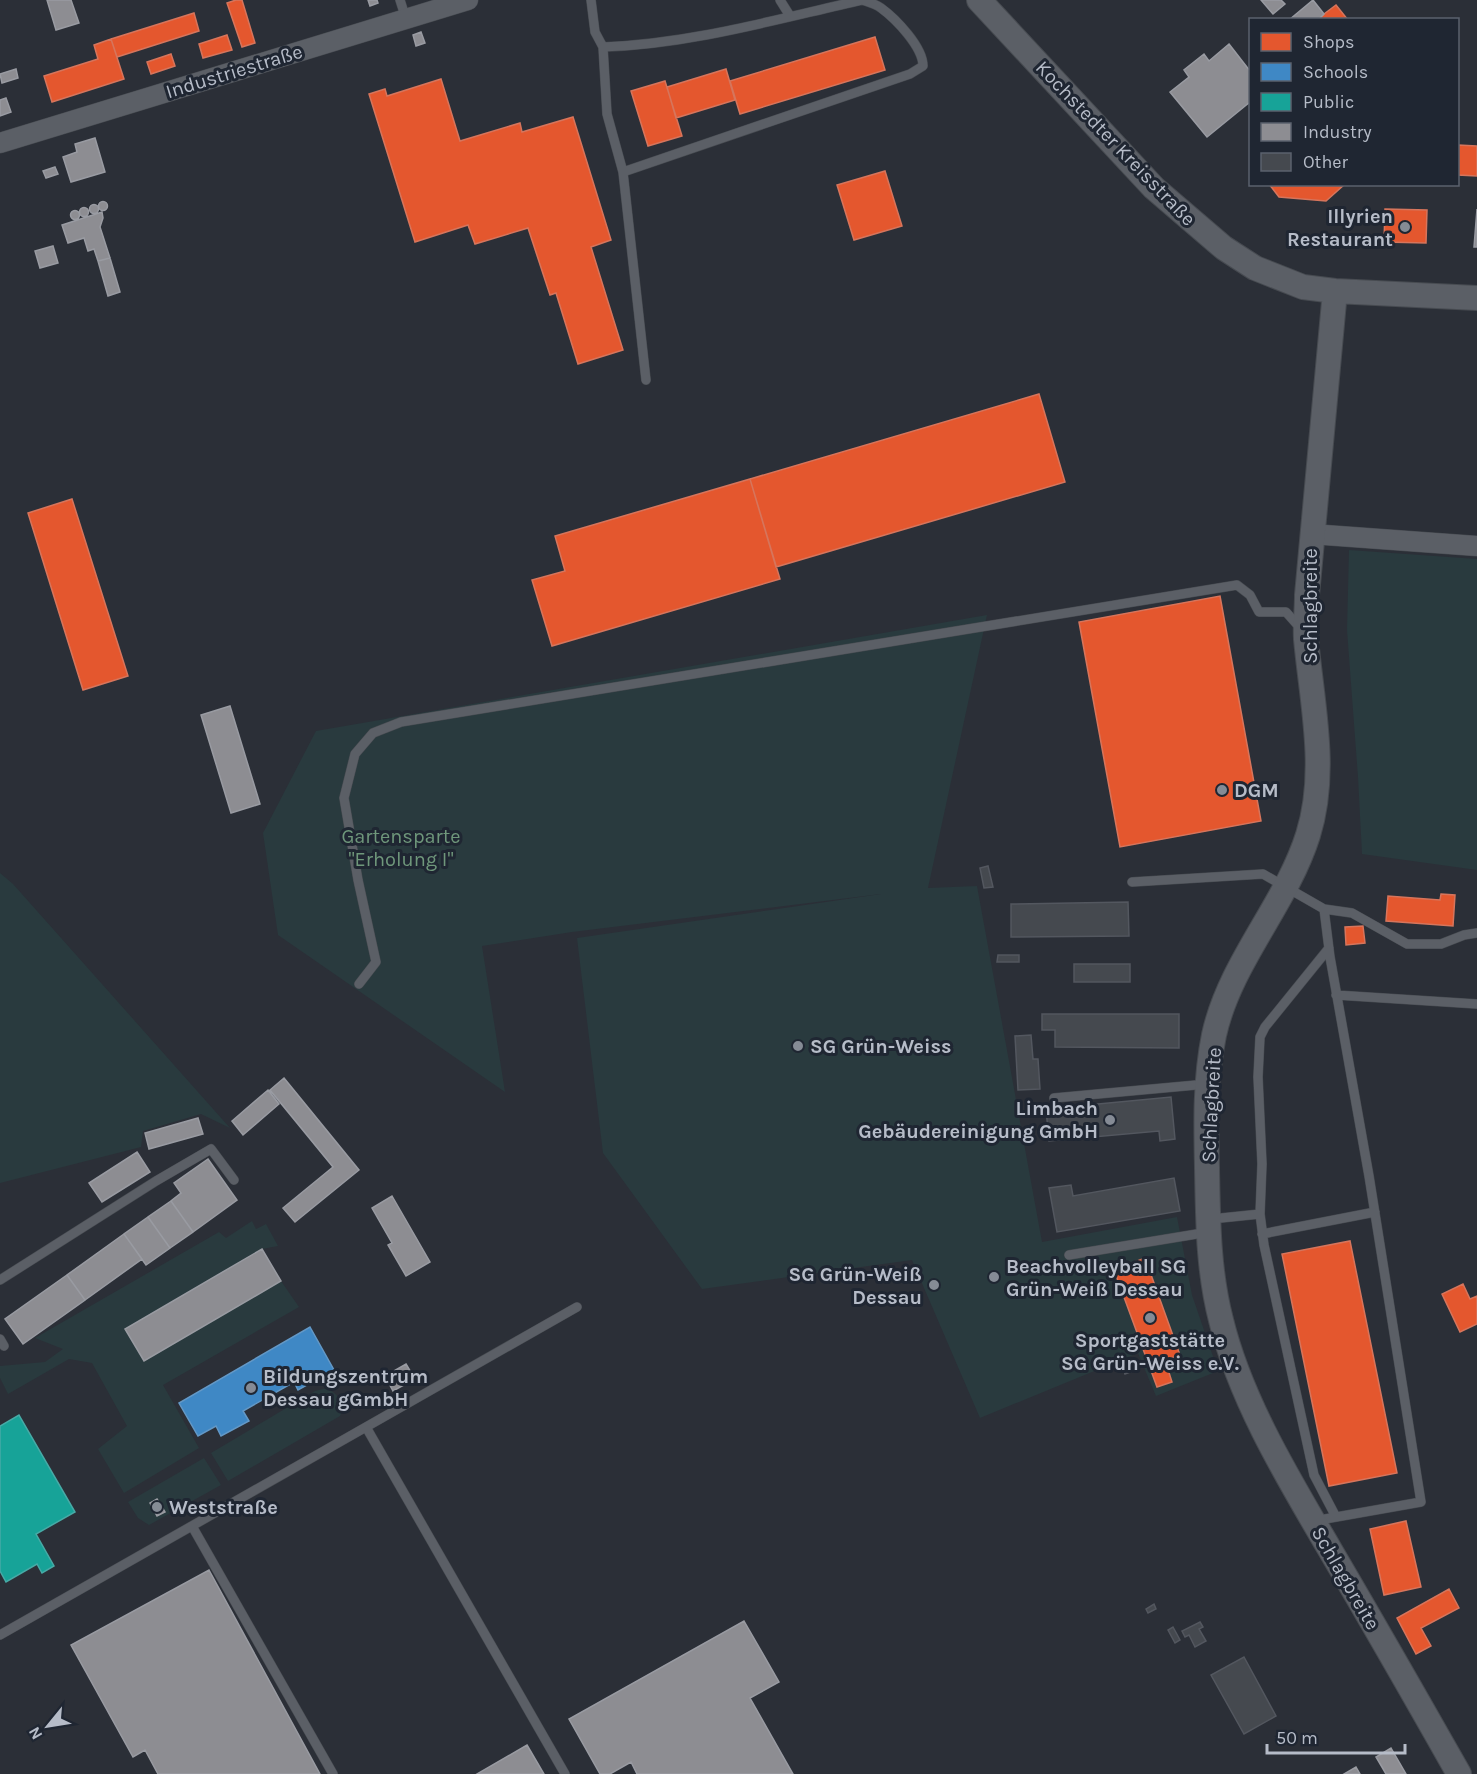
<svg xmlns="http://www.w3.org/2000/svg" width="1477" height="1774" viewBox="0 0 1477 1774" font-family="Karla,sans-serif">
<rect width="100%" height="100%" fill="#2b2f37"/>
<!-- green -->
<path fill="#293a3e" d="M1349,550L1477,559V870L1362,854L1358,777L1347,630Z
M987,615L928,888L977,886L1042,1242L1177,1217L1192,1295L1218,1371L1156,1396L1138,1353L980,1418L912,1260L702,1289L603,1153L577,938L881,894L572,932L482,946L505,1092L278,935L263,833L316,731Z
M0,873L13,884L230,1128L201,1114L143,1131L141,1147L0,1183Z
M252,1221L256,1229L266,1224L278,1246L262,1249L125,1329L144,1361L281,1281L299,1307L163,1385L199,1448L124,1493L98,1449L127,1426L92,1363L69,1359L8,1394L0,1378V1366L45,1362L63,1349L35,1338L219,1232L226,1238Z
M327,1388C338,1395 347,1403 340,1416L228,1481L211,1453L315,1391Z
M204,1458L221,1485L149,1525L138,1518L128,1502Z"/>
<!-- shops -->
<path fill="#e4572e" stroke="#d6755c" stroke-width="1.5" d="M236,0H242L255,43L242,47L227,3Z
M1336,5L1348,20H1318L1324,14Z
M194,13L199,31L117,57L111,39Z
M227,35L232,50L203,58L199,44Z
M875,37L885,70L740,114L730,81Z
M111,39L124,79L52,102L44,76L98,59L94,45Z
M171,54L175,66L151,74L147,62Z
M726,69L735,100L676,118L667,87Z
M441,79L460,141L520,123L522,132L573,117L611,240L591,247L623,350L578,364L556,293L550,295L528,228L475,244L468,225L415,242L369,94L385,89L387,96Z
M665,81L682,136L648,146L631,91Z
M1458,145L1477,146V176L1458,175Z
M885,171L902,226L854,240L837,185Z
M1269,184H1345L1326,201L1279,197Z
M1385,209L1427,210L1426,243L1384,242Z
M1039,394L1065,482L776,567L750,479Z
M750,479L780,579L552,646L532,580L565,571L555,536Z
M72,499L128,676L83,690L28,513Z
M1220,596L1261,821L1120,847L1079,622Z
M1441,894L1455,895L1453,926L1386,921L1388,896L1440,900Z
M1363,926L1365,943L1346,945L1345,927Z
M1350,1241L1397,1473L1329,1486L1282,1254Z
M1145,1258L1180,1355L1165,1360L1172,1382L1157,1387L1114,1270Z
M1463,1284L1470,1299L1477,1296V1324L1460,1332L1442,1294Z
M1406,1521L1421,1587L1384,1595L1370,1529Z
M1449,1589L1459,1608L1421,1628L1431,1646L1416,1654L1397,1618Z"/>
<!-- schools -->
<path fill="#3f88c5" stroke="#6398c6" stroke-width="1.5" d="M310,1327L334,1370L298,1390L294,1382L243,1411L249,1421L221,1436L216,1426L198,1436L179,1403Z"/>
<!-- public -->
<path fill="#17a398" stroke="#47aaa6" stroke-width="1.5" d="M19,1415L75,1512L36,1534L54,1566L42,1573L37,1564L6,1582L0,1571V1426Z"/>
<!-- industry -->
<path fill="#8d8d92" stroke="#999ba2" stroke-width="1.5" d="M47,0H71L79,23L56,30Z
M368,0H377L378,3L370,6Z
M1261,0H1281L1285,4L1273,14Z
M1313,0L1324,14L1318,20H1289Z
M421,32L425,43L416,46L413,35Z
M1229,44L1250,71V102L1207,137L1170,92L1189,77L1184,70L1204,54L1209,61Z
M16,69L18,78L2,83L0,74Z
M6,98L11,112L0,116V100Z
M95,138L105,172L71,182L63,157L77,152L75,144Z
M55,167L58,174L46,178L43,171Z
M98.5 206a4.5 4.5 0 1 1 9 0a4.5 4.5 0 1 1-9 0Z
M89.5 209a4.5 4.5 0 1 1 9 0a4.5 4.5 0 1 1-9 0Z
M79.5 212a4.5 4.5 0 1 1 9 0a4.5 4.5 0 1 1-9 0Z
M1477,209V247H1474Z
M70.5 215a4.5 4.5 0 1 1 9 0a4.5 4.5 0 1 1-9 0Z
M102,212L103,218L100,227L110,258L98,261L94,249L88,251L84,238L68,243L62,225Z
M53,246L58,263L40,268L35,251Z
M110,258L120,292L108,296L98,261Z
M230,706L260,804L231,813L201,715Z
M284,1078L359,1170L295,1222L283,1208L333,1167L270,1090Z
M268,1090L279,1104L243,1135L232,1121Z
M198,1118L203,1134L149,1149L145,1133Z
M137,1152L150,1172L102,1202L89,1183Z
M208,1159L237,1200L193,1232L171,1201L181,1193L174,1183Z
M392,1196L430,1262L406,1276L388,1245L392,1243L372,1208Z
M171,1201L193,1232L170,1248L148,1217Z
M148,1217L170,1248L146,1265L124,1234Z
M124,1234L142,1259L85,1300L67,1275Z
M262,1249L281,1281L144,1361L125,1329Z
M67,1275L85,1300L23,1344L5,1319Z
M406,1364L415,1379L393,1391L385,1376Z
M157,1499L165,1512L157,1516L150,1503Z
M209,1570L320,1774H158L145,1750L133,1757L71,1645Z
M744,1621L779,1682L750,1698L793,1774H637L631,1762L610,1774H600L569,1719Z
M527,1745L544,1774H477Z
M1391,1748L1406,1774H1386L1376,1757Z
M1356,1767L1360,1774H1344Z"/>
<!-- building -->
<path fill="#45494f" stroke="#53575f" stroke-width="1.5" d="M988,866L993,887L984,888L980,868Z
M1128,902L1129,936L1011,937V904Z
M998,955H1019V962H997Z
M1074,964H1130V982H1074Z
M1042,1014H1179V1048L1055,1047V1030H1042Z
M1031,1035L1033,1059H1038L1040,1089L1018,1090L1015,1036Z
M1171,1097L1175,1139L1160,1141L1159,1131L1049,1141L1046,1109Z
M1174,1178L1180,1211L1057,1232L1049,1188L1071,1185L1073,1196Z
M1135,1360L1138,1369L1125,1374L1122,1365Z
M1154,1604L1156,1609L1148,1613L1146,1609Z
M1200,1622L1203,1627L1199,1629L1206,1641L1195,1647L1189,1635L1185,1637L1182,1631Z
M1173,1627L1180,1640L1175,1643L1168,1630Z
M1244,1657L1276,1716L1244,1734L1211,1675Z"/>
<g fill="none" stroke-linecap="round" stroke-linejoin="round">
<defs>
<path id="service" d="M400,0L406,19
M591,0L595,32L603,47C691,44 777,19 862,0
M780,0L790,16
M603,47L607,114L623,172
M646,380L623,172L910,74L923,66C923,47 896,19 881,8C876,4 868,2 862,0
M1132,882L1263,874L1324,909L1330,957L1369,1176L1421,1502L1325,1519L1318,1525
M1324,909L1352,913L1407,944H1441L1464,935L1477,933
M1329,948L1265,1027L1260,1037L1258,1077L1262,1164L1260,1214L1264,1245L1314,1475L1336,1517
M359,984L376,962L358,880L344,798L355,754L373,733L401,722L1237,585L1250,595L1259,612H1286L1302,630
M1336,995L1477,1004
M1054,1098L1207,1084
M1209,1217L1221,1218L1260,1214
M1262,1234L1375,1212
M1069,1255L1209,1232
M0,1280L156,1181L211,1149L234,1180
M0,1339L4,1346
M366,1427L577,1307
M192,1526L333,1774
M0,1635L366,1427L565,1774"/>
<path id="minor" d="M0,143L468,0
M1311,534L1477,546"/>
<path id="tertiary" d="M979,0L1154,188L1224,248L1255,268L1303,287L1335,291L1477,298
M1335,291L1307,595C1307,610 1305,625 1306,639C1312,704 1328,771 1308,835C1286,905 1230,962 1214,1035C1205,1079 1206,1124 1207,1168C1208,1219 1208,1270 1221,1320C1240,1399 1288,1478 1329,1548C1373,1623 1416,1698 1459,1774"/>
</defs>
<!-- service casing -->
<use href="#service" stroke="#474b51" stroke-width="10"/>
<!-- minor casing -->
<use href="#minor" stroke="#474b51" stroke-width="21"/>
<!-- tertiary casing -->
<use href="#tertiary" stroke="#474b51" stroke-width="26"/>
<!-- service -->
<use href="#service" stroke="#5b5f66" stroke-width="9"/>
<!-- minor -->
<use href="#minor" stroke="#5b5f66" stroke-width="20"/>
<!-- tertiary -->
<use href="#tertiary" stroke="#5b5f66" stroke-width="24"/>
</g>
<!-- markers -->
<g fill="#858b95" stroke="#1f2632" stroke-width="2">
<circle cx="1405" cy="227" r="6"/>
<circle cx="1222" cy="790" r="6"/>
<circle cx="798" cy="1046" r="6"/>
<circle cx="1110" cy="1120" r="6"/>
<circle cx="994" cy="1277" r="6"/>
<circle cx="934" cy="1285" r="6"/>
<circle cx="1150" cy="1318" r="6"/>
<circle cx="251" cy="1388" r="6"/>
<circle cx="157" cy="1507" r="6"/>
</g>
<g text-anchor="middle" stroke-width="6" stroke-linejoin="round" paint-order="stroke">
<!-- street labels -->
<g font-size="20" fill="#b6bcc8" stroke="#1f2632">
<text transform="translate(234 71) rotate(-17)" y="7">Industriestraße</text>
<text transform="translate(1116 143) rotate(46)" y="7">Kochstedter Kreisstraße</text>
<text transform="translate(1310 606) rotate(-90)" y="7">Schlagbreite</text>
<text transform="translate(1211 1105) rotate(-87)" y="7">Schlagbreite</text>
<text transform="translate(1346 1578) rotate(60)" y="7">Schlagbreite</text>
</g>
<!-- poi labels -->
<g font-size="20" font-weight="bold" fill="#b6bcc8" stroke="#1f2632" text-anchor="start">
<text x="1393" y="223" text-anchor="end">Illyrien<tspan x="1393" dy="23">Restaurant</tspan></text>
<text x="1234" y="797">DGM</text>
<text x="810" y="1053">SG Grün-Weiss</text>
<text x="1098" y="1115" text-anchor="end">Limbach<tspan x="1098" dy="23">Gebäudereinigung GmbH</tspan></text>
<text x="1006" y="1273">Beachvolleyball SG<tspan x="1006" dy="23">Grün-Weiß Dessau</tspan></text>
<text x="922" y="1281" text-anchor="end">SG Grün-Weiß<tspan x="922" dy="23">Dessau</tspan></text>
<text x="1150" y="1347" text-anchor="middle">Sportgaststätte<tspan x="1150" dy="23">SG Grün-Weiss e.V.</tspan></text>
<text x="263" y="1383">Bildungszentrum<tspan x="263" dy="23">Dessau gGmbH</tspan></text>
<text x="169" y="1514">Weststraße</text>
</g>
<!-- park labels -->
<g font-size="20" fill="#6f977b" stroke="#1f2632">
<text x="401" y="843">Gartensparte<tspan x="401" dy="23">"Erholung I"</tspan></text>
</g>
</g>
<!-- legend -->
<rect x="1249" y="18" width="210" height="168" fill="#1f2632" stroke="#5b626e" stroke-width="1.5"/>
<rect x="1261" y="33" width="30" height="18" fill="#e4572e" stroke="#5b626e" stroke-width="1.5"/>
<text x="1303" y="48" font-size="18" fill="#b6bcc8">Shops</text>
<rect x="1261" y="63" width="30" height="18" fill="#3f88c5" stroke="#5b626e" stroke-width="1.5"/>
<text x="1303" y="78" font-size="18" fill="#b6bcc8">Schools</text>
<rect x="1261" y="93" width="30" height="18" fill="#17a398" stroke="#5b626e" stroke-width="1.5"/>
<text x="1303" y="108" font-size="18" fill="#b6bcc8">Public</text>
<rect x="1261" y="123" width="30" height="18" fill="#8d8d92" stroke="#5b626e" stroke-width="1.5"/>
<text x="1303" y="138" font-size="18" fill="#b6bcc8">Industry</text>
<rect x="1261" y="153" width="30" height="18" fill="#45494f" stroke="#5b626e" stroke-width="1.5"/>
<text x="1303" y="168" font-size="18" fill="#b6bcc8">Other</text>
<!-- north arrow -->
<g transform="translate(48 1726) rotate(240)" stroke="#1f2632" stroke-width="4.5" paint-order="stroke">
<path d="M0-4.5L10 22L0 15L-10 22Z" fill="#b6bcc8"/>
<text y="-9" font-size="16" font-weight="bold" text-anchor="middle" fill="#b6bcc8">N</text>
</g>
<!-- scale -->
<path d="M1267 1744v9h138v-9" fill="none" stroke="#b6bcc8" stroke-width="3"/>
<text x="1276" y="1744" font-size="18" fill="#b6bcc8" stroke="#1f2632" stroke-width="4.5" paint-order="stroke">50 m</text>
</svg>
